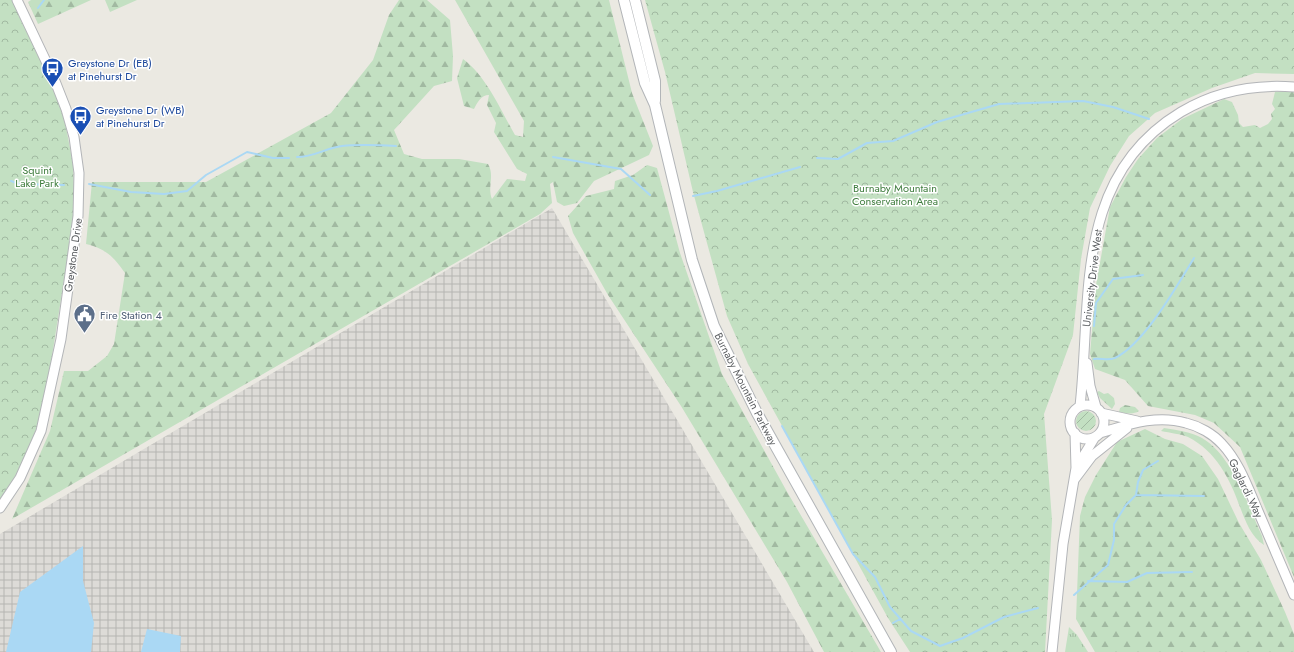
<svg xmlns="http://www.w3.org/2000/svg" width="1294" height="652" viewBox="0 0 1294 652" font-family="Jost,sans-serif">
<defs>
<pattern id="industrial-grid" width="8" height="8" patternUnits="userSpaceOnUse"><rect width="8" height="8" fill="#dddbd7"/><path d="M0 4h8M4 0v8" fill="none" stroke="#b6b5b2"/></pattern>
<pattern id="grass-tufts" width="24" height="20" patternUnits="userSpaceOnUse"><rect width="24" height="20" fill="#c3e0c2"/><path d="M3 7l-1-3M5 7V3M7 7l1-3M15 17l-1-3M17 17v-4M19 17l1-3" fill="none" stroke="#a1b9a1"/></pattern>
<pattern id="forest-firs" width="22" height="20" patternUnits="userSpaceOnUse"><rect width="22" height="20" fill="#c3e0c2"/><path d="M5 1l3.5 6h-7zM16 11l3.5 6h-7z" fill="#a1b9a1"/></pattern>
<pattern id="park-crowns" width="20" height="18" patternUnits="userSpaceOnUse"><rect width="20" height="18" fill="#c3e0c2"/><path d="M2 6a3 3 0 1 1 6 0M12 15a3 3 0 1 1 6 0" fill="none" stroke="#a1b9a1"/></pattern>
<pattern id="garden-furrows" width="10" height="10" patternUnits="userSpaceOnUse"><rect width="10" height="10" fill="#c3e0c2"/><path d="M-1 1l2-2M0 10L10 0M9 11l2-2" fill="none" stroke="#a1b9a1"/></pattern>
</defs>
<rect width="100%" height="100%" fill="#ebe9e2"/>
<!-- industrial -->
<path fill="url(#industrial-grid)" d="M552,208L814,652H0V534Z"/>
<!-- grass -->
<path fill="url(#grass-tufts)" d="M1069,627L1077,635L1088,652H1065Z"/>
<!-- forest -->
<path fill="url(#forest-firs)" d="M31,0H91L38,24L28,2Z
M105,0H137L110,12Z
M399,0H427L450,20L453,56L452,81L434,86L394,130L404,154L422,159H459L488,164C495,176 487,187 492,199L507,179L525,181L527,174L517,169L494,132L496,123L487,105L489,95C481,95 477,103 474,109L464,106L457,78L463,59C487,77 500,109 515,135L523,137L524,121L455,0H609L632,93L653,146L649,155L594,181L577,203L564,206L557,202L553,182L550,184L552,203L540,214L12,519L50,431L64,371H88L107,356L114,344L125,273C113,256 106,249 86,244L92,182H206L331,113L373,60L389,15Z
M1294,90V577L1240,447L1214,423L1195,415L1148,406L1125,380L1095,369L1090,354L1096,285L1110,207L1126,177L1138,159L1157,138L1182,119L1224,99L1232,102L1238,115L1239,123L1243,127L1255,125L1260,128L1268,124L1272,119L1271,114L1275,109L1272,104L1275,92Z
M647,165L657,168L680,253L722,374L786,490L881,652H824L787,582L681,406L608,295L573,233L568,216L586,196L614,189L615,181L633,175Z
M1099,391L1104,394L1108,393L1114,398L1115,404L1112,409L1100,398L1097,392Z
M1125,405L1135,407L1139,411C1133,415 1126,413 1119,412L1120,408Z
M1164,428C1176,430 1192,432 1202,438C1233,456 1248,506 1262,536L1264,545C1251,537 1245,520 1240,507C1230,479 1216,451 1188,437C1181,434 1170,433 1161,431Z
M1145,429L1165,439L1183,444L1202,456L1218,479L1239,523L1261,560L1285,612L1294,634V652H1095L1076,619L1080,516L1085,497L1096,475L1117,442Z"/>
<!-- park -->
<path fill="url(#park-crowns)" d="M0,0H12L55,92L64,117L73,164L75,210L44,407L26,457L0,502Z
M645,0H1294V74L1255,73L1212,88L1155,113L1129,136L1110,166L1090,208L1081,259L1073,335L1044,414L1052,520L1045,652H910L888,618L748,364L727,316L693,192L665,72Z"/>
<!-- garden -->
<path fill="url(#garden-furrows)" d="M1076 421a10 10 0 1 1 20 0a10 10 0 1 1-20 0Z"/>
<!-- water -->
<path fill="#aad8f4" d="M83,546V581L94,623L91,652H6L20,592Z
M147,629L181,636L180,652H141Z"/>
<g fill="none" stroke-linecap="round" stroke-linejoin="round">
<!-- stream -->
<path stroke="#aad8f4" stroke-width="2" d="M38,8L44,0
M297,157C314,157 326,148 342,146C360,144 378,145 396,146
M553,157L621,169L650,195
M817,158L838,159L867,143L893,141L937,122L999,104L1083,101L1113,107L1149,119
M11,181L19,184L64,185
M89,184L131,192L164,194L187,191L206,175L247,152L273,158H289
M693,196L717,191L800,167
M1094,326L1096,303L1113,279L1143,275
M1094,359C1100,358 1110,361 1115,358C1144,344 1177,286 1194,258
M782,426L853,554L875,577L890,607L911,631L940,646L963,638L1004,617L1038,608
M1136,495L1204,496
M1088,581L1127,582L1147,573L1192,572
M1074,595L1108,565L1114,540V524L1126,505L1136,495L1138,482L1143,470L1158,461
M893,623L900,619"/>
<defs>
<path id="tertiary" d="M1087,363L1090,386L1096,407
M1070 422a17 17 0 1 1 34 0a17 17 0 1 1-34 0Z
M1080,406C1092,298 1073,177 1181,112C1216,91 1253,84 1294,87
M1101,413L1137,421
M1100,433C1127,425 1156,414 1186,423C1199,426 1213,434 1222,444C1239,462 1248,488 1258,511C1270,539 1282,567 1294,595
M1076,468L1095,437
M1074,480L1092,456L1127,428
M0,508L20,478L41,431L61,339L78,216L79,173L74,137L66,109L53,76L17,0
M1052,652L1063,544L1076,468L1075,433"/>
<path id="secondary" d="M624,0L645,83L655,105L692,260L714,326L757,413L891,652
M635,0L655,81V101"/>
</defs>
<!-- tertiary casing -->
<use href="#tertiary" stroke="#b3b5b8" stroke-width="11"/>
<!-- secondary casing -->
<use href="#secondary" stroke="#b2b5b8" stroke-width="12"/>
<!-- tertiary -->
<use href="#tertiary" stroke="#fff" stroke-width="9"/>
<!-- secondary -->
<use href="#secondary" stroke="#fff" stroke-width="10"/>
</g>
<!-- icons -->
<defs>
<symbol id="bus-pin" viewBox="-11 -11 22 30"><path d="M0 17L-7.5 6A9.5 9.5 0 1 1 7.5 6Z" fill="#1a4fb4" stroke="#fff"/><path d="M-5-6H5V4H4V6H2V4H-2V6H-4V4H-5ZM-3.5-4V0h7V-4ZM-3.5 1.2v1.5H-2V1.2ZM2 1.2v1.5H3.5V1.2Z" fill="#fff"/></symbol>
<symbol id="civic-pin" viewBox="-11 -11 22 30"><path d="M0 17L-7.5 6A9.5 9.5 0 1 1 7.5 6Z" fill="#5c6f8a" stroke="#fff"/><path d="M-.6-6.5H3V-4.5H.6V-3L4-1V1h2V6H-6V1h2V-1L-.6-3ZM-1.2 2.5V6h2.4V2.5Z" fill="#fff"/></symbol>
</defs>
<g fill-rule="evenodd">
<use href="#bus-pin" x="40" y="56" width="25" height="34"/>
<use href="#bus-pin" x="68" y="104" width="25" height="34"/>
<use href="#civic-pin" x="72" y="302" width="25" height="34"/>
</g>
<g text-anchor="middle" stroke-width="3" stroke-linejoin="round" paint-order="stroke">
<!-- transit labels -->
<g font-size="11" fill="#164399" stroke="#fff" text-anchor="start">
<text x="68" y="67">Greystone Dr (EB)<tspan x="68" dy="13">at Pinehurst Dr</tspan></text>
<text x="96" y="114">Greystone Dr (WB)<tspan x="96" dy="13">at Pinehurst Dr</tspan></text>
</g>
<!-- park labels -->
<g font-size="11" fill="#3f7d3e" stroke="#fff">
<text x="37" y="174">Squint<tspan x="37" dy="13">Lake Park</tspan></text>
<text x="895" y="192">Burnaby Mountain<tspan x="895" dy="13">Conservation Area</tspan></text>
</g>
<!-- street labels -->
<g font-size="11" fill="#5b5e61" stroke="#fff">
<text transform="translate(73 255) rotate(-82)" y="4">Greystone Drive</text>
<text transform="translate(1092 278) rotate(-83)" y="4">University Drive West</text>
<text transform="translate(746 389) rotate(63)" y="4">Burnaby Mountain Parkway</text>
<text transform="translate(1246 488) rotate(64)" y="4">Gaglardi Way</text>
</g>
<!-- service labels -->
<g font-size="11" fill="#4e5e75" stroke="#fff" text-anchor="start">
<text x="100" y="319">Fire Station 4</text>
</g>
</g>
</svg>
